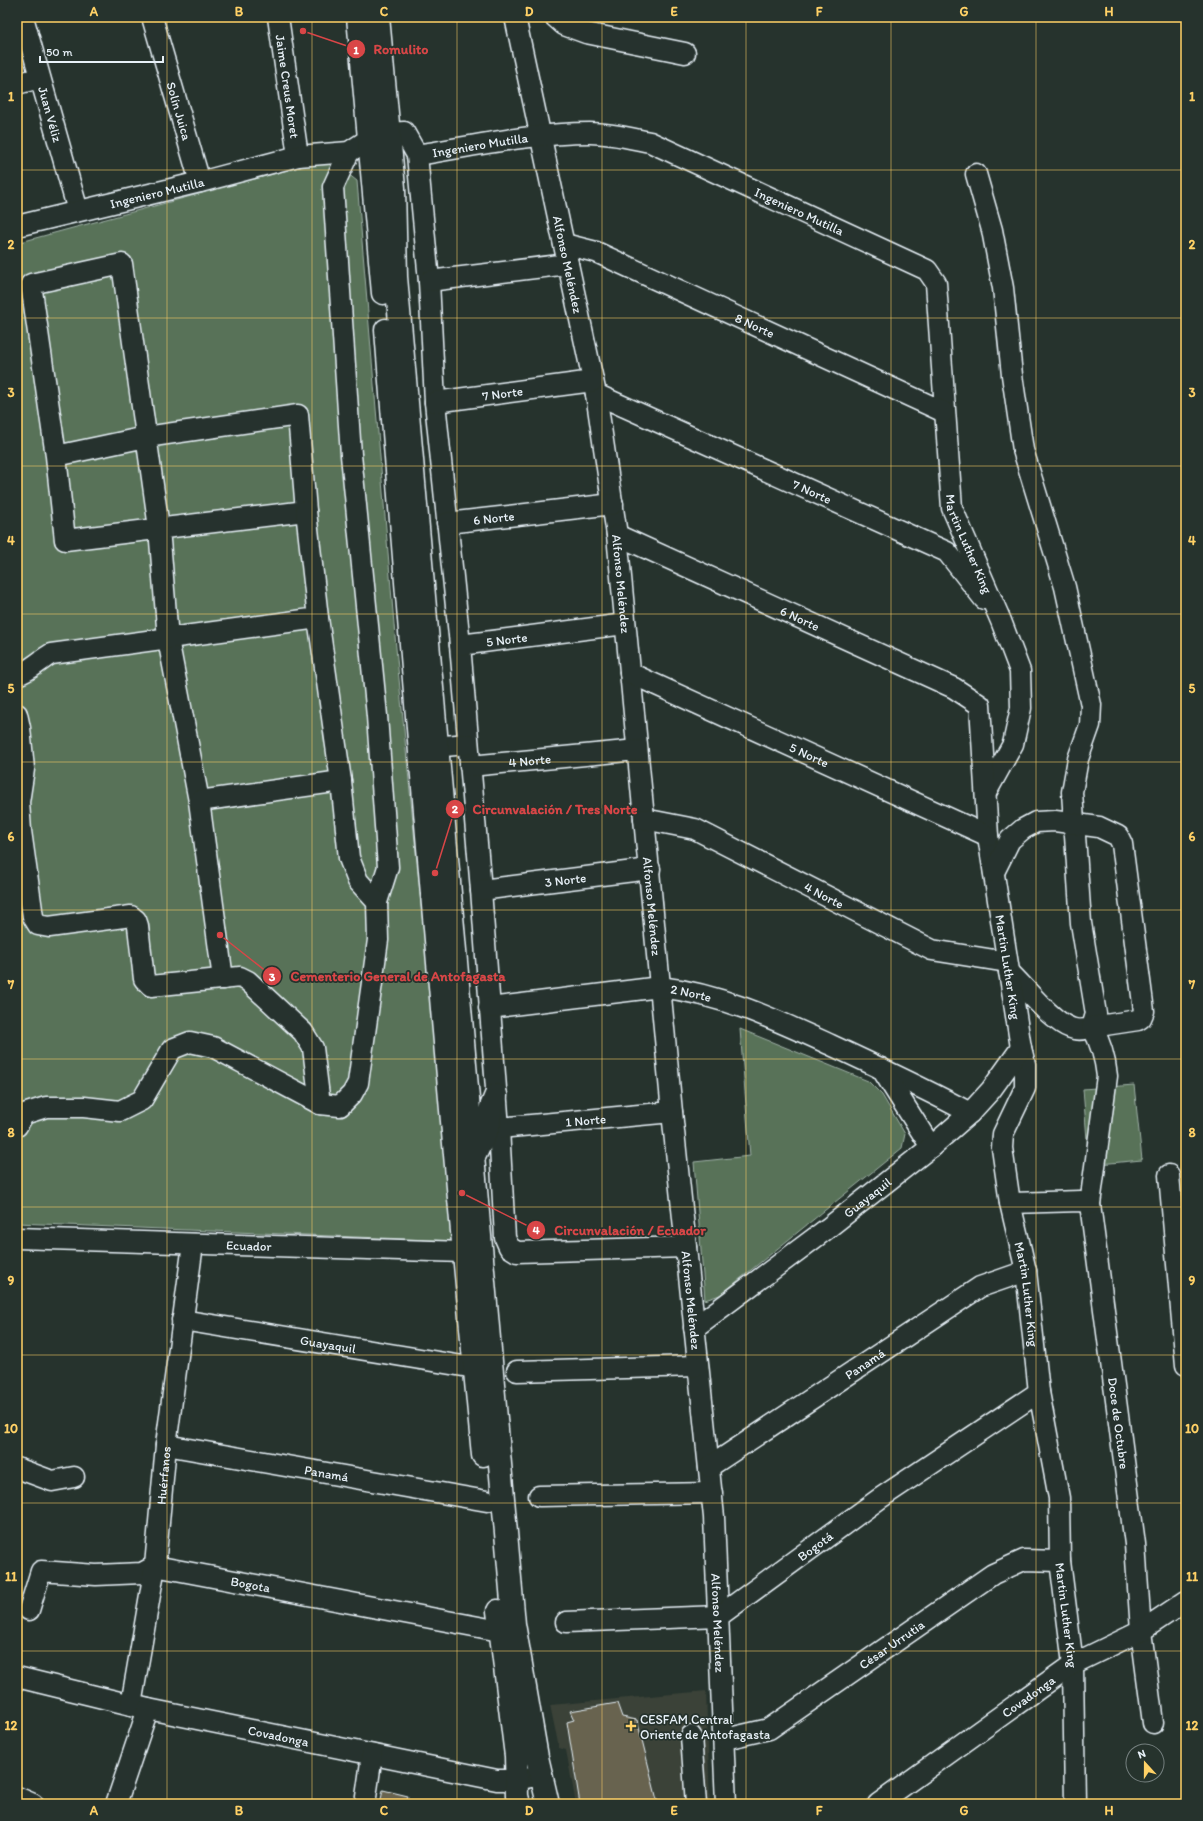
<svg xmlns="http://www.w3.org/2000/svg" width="1203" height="1821" viewBox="0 0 1203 1821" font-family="Itim,sans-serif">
<rect width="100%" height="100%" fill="#26332d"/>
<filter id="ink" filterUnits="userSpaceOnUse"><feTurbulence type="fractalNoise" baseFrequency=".025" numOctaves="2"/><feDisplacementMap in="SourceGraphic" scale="8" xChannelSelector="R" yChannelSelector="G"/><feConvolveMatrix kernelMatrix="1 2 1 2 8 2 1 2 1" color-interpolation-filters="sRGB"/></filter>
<g filter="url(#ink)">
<!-- built -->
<path fill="#3a4238" d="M706,1691L710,1804H576L566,1750L559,1748L550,1705Z"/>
<!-- green -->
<path fill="#587258" stroke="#a0b2a8" d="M329,159L357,181L396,648L454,1241L17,1223V243Z
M740,1029L868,1081L882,1095L905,1134L902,1148L720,1295L705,1300L694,1162L750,1156Z
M1134,1085L1142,1160L1089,1165L1083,1089Z"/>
<!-- building -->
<path fill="#676450" stroke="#e8f1f8" d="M617,1703L622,1717L637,1720L658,1804H580L567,1722L574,1720L570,1711Z
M383,1790L408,1796L406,1804H380Z"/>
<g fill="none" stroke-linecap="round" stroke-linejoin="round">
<defs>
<g id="minor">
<path id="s1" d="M23,17L78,211"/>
<path id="s2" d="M152,17L200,182"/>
<path id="s3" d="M278,17L298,156"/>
<path id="s4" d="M515,17L596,394L617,535L672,1112L714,1517L726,1804"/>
<path d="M555,17L564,25L586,33L685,53"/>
<path d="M17,84L39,78"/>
<path d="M349,152L333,187L351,455L377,716L388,867L377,902"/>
<path d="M417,155L429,281L435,402L460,645L481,890L499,1128L505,1238L509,1247L517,1252L686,1247"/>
<path d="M976,174L992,230L1003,288L1012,375L1023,450L1065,587L1091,705L1090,725L1078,759L1072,792L1081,923L1096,1014L1092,1027C1084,1030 1078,1031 1071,1028C1052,1022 1024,986 1009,972"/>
<path id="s5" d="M17,226L200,182L298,156L349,152L369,139L389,133L404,132L417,155C474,146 532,133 590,133C610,133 630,138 650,142L927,270L936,283L952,508L1001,621L1020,671L1021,708L1013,744L987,791"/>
<path id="s6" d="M564,244L596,252L944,412"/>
<path d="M429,281L568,264"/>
<path id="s7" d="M596,394L947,552L984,599"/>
<path id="s8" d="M435,402L593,381"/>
<path d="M56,456L146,437L298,415L306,511L65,540L56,456L31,284L122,264L159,528L168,639L199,801L223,979"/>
<path id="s9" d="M447,523L613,504"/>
<path id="s10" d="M617,535L954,688L980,705L988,836L1021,1048L1025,1064V1088L1003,1134L1002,1148L1010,1203L1026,1271L1039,1392L1059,1498L1060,1561L1073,1664L1075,1804"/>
<path id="s11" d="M460,645L625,624"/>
<path id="s12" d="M630,673L988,836"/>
<path d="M17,675C30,671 39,661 51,654L318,618L306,511"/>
<path d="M17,714L20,728L24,769L19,802L21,831L33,917L38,925L49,927L131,916L136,920L138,926L144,979L151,986L240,977L248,981L303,1032L313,1048L320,1104"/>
<path d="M420,748L468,744"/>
<path id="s13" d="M470,766L637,750"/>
<path d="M199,801L341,781"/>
<path id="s14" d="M644,819L695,829L932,950L1007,962"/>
<path id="s15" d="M994,872L1010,840L1023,829L1036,822L1055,821L1099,827L1118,836L1122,844L1144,1011L1141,1018L1138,1020L1092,1027C1101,1043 1105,1057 1107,1076L1090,1204L1135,1544L1141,1631L1153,1723"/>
<path id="s16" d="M481,890L650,869"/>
<path id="s17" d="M489,1008L660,987C721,994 776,1020 831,1045C878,1067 924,1088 970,1113"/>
<path d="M881,1068L931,1147"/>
<path d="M17,1126L24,1114L46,1107H84L120,1111L142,1100L172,1049L190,1042L213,1047L320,1104L340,1106L352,1094L358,1083L378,940L377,902L358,881L349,858L341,781L318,618"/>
<path id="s18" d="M499,1128L672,1112"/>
<path d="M1169,1175L1186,1365"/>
<path d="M1010,1203L1081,1201L1090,1204"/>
<path id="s19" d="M17,1238L463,1252L480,1250"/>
<path id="s20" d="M182,1320L475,1368"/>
<path id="s21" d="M694,1328L828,1228L931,1147L970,1113L991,1090L1021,1048"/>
<path d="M517,1371L698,1366"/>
<path id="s22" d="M166,1445L487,1501"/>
<path id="s23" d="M709,1467L980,1287L1026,1271"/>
<path d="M17,1468L52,1481L74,1477"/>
<path d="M539,1496L712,1493"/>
<path id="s24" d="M29,1610L41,1571L96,1575L142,1573L155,1566L500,1631"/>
<path id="s25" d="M566,1622L719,1616L879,1499L1039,1392"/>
<path id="s26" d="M17,1677L148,1709L497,1780H516L541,1775"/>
<path id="s27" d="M131,1705L155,1566L166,1445L193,1244"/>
<path d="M691,1736L696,1804"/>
<path id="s28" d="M725,1739L769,1729L993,1574L1024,1560L1060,1561"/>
<path d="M17,1797L33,1804"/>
<path d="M116,1804L148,1709"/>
<path d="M365,1804L372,1755"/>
<path id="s29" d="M878,1804L1073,1664L1141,1631L1186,1601"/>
</g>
<path id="major" d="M358,17L383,293
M378,17L394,188L396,277L514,1624L537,1757L548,1804
M386,330C415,705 447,1080 483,1455
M472,1161L489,1126L491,1107L496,1095
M498,1611L516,1756L517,1796L519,1804"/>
</defs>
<!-- minor casing -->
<use href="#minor" stroke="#e8f1f8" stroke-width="23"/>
<!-- major casing -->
<use href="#major" stroke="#e8f1f8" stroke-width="25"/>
<!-- minor -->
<use href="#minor" stroke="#26332d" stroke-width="20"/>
<!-- major -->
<use href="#major" stroke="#26332d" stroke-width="22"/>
</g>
</g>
<!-- grid -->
<path fill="none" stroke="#ffd166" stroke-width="1" stroke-opacity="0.55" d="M167,17V1804M312,17V1804M457,17V1804M602,17V1804M746,17V1804M891,17V1804M1036,17V1804M17,170H1186M17,318H1186M17,466H1186M17,614H1186M17,762H1186M17,910H1186M17,1059H1186M17,1207H1186M17,1355H1186M17,1503H1186M17,1651H1186"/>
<!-- markers -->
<path fill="#ffd166" stroke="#26332d" stroke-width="1.5" d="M629 1720h4v4h4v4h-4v4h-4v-4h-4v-4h4z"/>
<g text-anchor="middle" stroke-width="3.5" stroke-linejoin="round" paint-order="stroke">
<!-- street labels -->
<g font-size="13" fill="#e8f1f8" stroke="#26332d">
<text dy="5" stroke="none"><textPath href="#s3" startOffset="70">Jaime Creus Moret</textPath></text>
<text dy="5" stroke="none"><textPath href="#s2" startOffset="98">Solín Juica</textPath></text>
<text dy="5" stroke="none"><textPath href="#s1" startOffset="101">Juan Véliz</textPath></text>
<text dy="5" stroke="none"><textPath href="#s5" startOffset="491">Ingeniero Mutilla</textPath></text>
<text dy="5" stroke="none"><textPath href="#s5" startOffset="144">Ingeniero Mutilla</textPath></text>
<text dy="5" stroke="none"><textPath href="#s5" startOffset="827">Ingeniero Mutilla</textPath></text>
<text dy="5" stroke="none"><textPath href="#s4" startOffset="253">Alfonso Meléndez</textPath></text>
<text dy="5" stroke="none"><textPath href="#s6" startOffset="208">8 Norte</textPath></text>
<text dy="5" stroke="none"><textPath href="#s8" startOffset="68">7 Norte</textPath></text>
<text dy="5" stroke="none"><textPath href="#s7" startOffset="237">7 Norte</textPath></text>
<text dy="5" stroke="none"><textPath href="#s9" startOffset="47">6 Norte</textPath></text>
<text dy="5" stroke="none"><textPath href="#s5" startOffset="1248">Martin Luther King</textPath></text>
<text dy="5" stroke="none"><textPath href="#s4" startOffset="577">Alfonso Meléndez</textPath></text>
<text dy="5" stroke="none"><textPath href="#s10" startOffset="201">6 Norte</textPath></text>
<text dy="5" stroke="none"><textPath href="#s11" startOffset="47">5 Norte</textPath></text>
<text dy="5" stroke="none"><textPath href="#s12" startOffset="197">5 Norte</textPath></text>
<text dy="5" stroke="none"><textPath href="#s13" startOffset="60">4 Norte</textPath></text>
<text dy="5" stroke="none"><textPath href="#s16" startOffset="85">3 Norte</textPath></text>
<text dy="5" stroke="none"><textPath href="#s14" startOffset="197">4 Norte</textPath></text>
<text dy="5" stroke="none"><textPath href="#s4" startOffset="901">Alfonso Meléndez</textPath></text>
<text dy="5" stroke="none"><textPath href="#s10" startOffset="665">Martin Luther King</textPath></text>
<text dy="5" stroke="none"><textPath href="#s17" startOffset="204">2 Norte</textPath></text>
<text dy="5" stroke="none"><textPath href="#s18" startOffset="87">1 Norte</textPath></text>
<text dy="5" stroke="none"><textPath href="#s21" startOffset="217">Guayaquil</textPath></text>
<text dy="5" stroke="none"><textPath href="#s19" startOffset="232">Ecuador</textPath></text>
<text dy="5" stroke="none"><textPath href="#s10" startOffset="1001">Martin Luther King</textPath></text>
<text dy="5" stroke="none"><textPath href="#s4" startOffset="1297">Alfonso Meléndez</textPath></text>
<text dy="5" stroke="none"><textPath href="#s20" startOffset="148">Guayaquil</textPath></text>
<text dy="5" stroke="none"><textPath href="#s23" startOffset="187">Panamá</textPath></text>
<text dy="5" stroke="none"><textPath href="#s15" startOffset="789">Doce de Octubre</textPath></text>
<text dy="5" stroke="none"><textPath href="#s22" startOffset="163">Panamá</textPath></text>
<text dy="5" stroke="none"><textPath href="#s27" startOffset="232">Huérfanos</textPath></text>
<text dy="5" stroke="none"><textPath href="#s25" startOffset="272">Bogotá</textPath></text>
<text dy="5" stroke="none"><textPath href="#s24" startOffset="254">Bogota</textPath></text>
<text dy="5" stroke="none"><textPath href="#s10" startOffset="1325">Martin Luther King</textPath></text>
<text dy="5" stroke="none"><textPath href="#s4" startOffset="1621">Alfonso Meléndez</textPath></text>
<text dy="5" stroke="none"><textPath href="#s28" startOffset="194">César Urrutia</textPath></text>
<text dy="5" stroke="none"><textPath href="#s29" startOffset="185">Covadonga</textPath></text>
<text dy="5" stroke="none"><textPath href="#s26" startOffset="268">Covadonga</textPath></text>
</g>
<!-- poi labels -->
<g font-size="13" fill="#e8f1f8" stroke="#26332d" text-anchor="start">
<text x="640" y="1724">CESFAM Central<tspan x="640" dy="15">Oriente de Antofagasta</tspan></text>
</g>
</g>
<!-- callouts -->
<path fill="none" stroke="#d94647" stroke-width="1.5" d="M303 31L356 49M435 873L455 809M220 935L272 976M462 1193L536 1230"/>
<g fill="#d94647" stroke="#26332d" stroke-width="1.5">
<circle cx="303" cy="31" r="4"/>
<circle cx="435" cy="873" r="4"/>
<circle cx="220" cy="935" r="4"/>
<circle cx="462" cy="1193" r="4"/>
<circle cx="356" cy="49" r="10"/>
<circle cx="455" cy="809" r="10"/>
<circle cx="272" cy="976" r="10"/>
<circle cx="536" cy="1230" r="10"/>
</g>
<g font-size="12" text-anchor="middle" font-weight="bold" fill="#fff">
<text x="356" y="54">1</text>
<text x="455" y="813">2</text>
<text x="272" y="981">3</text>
<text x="536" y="1234">4</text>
</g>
<g font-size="14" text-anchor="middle" font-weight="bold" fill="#d94647" stroke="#26332d" stroke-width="3.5" stroke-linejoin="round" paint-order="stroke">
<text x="401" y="54">Romulito</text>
<text x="555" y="814">Circunvalación / Tres Norte</text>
<text x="398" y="981">Cementerio General de Antofagasta</text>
<text x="630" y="1235">Circunvalación / Ecuador</text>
</g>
<!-- margin -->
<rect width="1203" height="1821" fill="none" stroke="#26332d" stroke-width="44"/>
<!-- north arrow -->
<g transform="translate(1145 1763) rotate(339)"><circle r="19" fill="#26332d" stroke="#747f7e"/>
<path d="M0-3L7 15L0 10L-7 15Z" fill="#ffd166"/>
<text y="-6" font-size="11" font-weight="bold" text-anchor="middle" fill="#e8f1f8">N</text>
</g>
<!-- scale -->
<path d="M40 56v6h123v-6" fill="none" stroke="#e8f1f8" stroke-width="2"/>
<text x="46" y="56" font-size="12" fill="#e8f1f8" stroke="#26332d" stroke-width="3" paint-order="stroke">50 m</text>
<rect x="22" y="22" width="1159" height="1777" fill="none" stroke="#ffd166" stroke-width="1.5"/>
<g font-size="13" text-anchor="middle" font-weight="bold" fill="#ffd166">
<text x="94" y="16">A</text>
<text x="239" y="16">B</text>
<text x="384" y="16">C</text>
<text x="529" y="16">D</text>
<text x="674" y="16">E</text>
<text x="819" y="16">F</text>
<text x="964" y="16">G</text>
<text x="1109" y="16">H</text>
<text x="11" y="101">1</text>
<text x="1192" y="101">1</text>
<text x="11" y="249">2</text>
<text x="1192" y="249">2</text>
<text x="11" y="397">3</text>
<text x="1192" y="397">3</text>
<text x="11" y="545">4</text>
<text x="1192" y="545">4</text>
<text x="11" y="693">5</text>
<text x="1192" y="693">5</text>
<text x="11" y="841">6</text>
<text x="1192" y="841">6</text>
<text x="11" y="989">7</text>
<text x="1192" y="989">7</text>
<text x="11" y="1137">8</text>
<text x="1192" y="1137">8</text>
<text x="11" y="1285">9</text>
<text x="1192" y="1285">9</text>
<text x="11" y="1433">10</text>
<text x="1192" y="1433">10</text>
<text x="11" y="1581">11</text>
<text x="1192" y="1581">11</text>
<text x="11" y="1730">12</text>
<text x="1192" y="1730">12</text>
<text x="94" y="1815">A</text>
<text x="239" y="1815">B</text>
<text x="384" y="1815">C</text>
<text x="529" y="1815">D</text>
<text x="674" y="1815">E</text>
<text x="819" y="1815">F</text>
<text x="964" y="1815">G</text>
<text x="1109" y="1815">H</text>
</g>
</svg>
